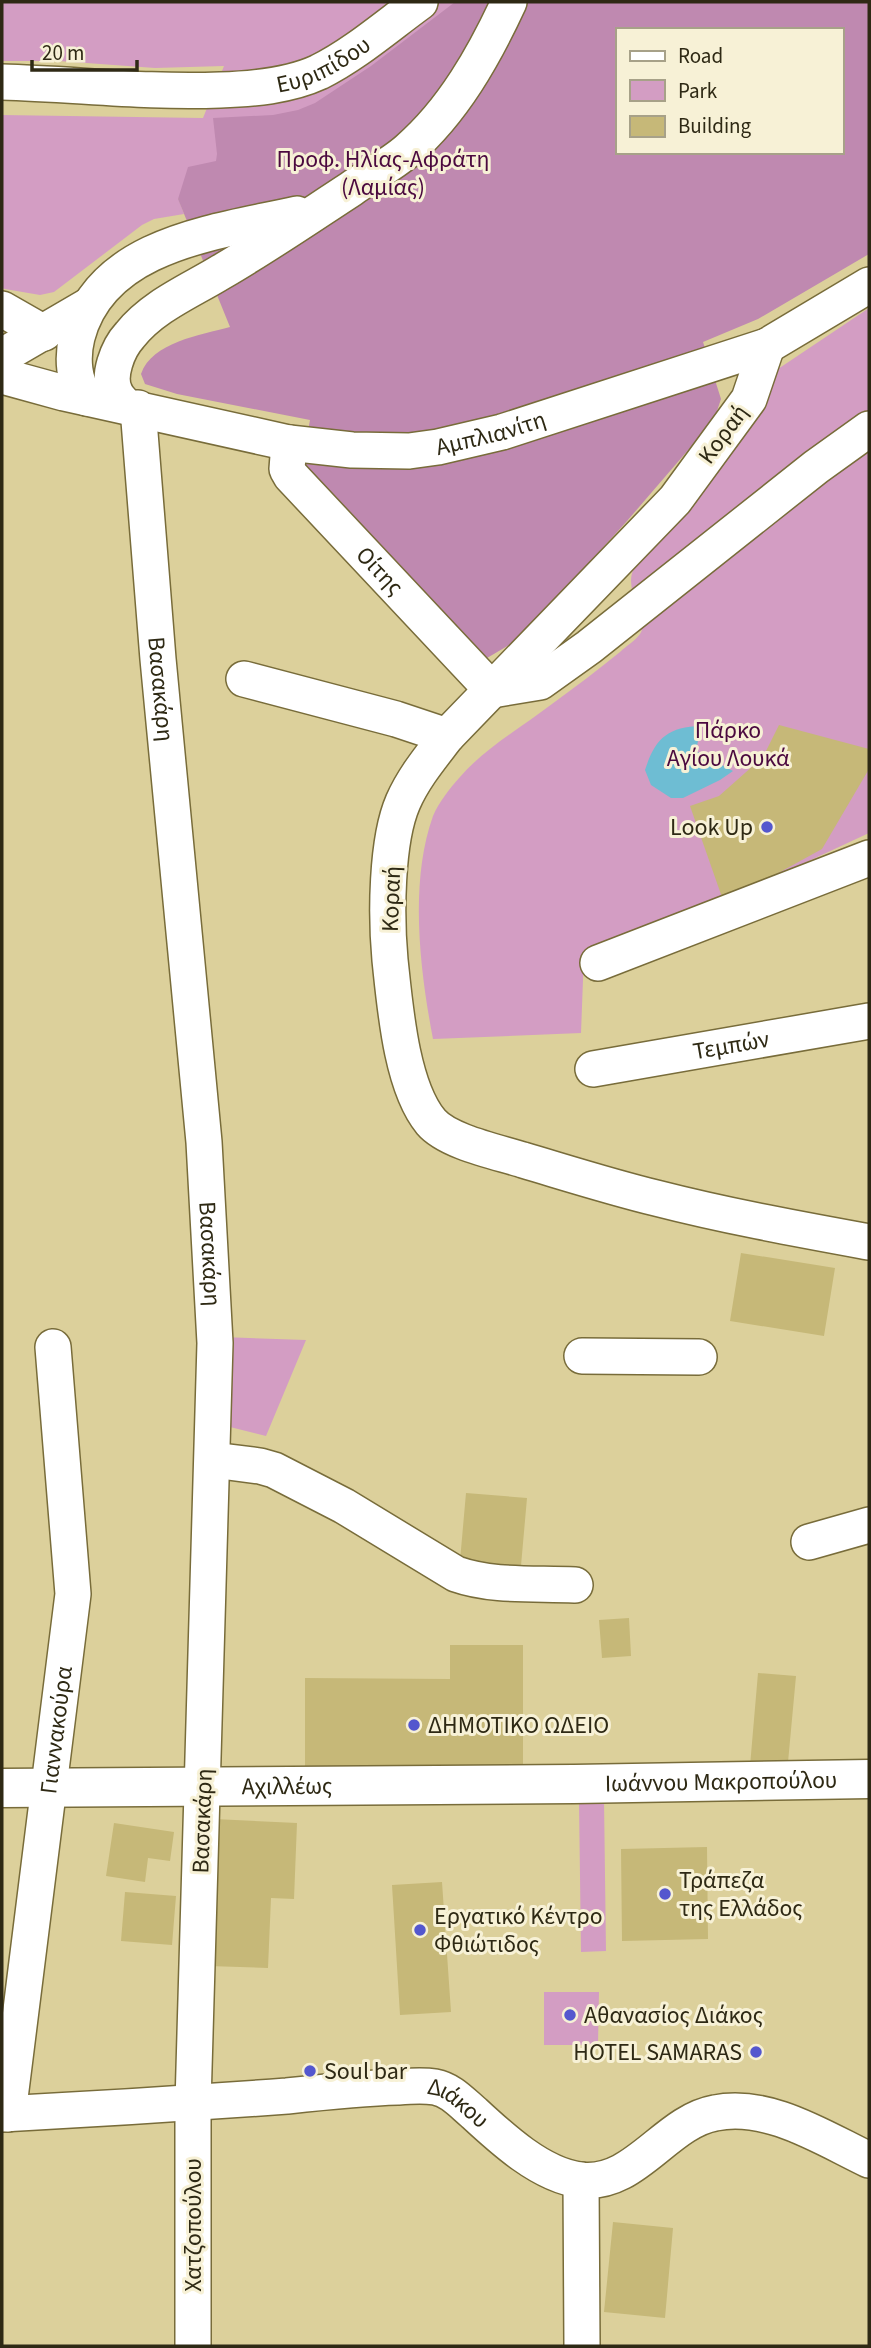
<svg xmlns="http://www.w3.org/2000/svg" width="871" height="2348" viewBox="0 0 871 2348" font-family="'Source Sans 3',sans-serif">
<rect width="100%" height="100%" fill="#dcd09b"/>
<!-- green -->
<path fill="#d39dc3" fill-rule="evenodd" d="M2,2H869V234L178,198L184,214L154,219L142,225L54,292L40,295L5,289L2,288V115L203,118L224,66L155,68L59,61H2ZM617,30H841V152H617Z
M869,308V833L757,885L584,953L581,1033L433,1039C420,971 409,883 433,816C439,802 450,788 460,777C485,748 522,727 552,704C575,687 598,670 620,652C626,646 635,641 640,634C651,618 622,592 634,568L778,369Z
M222,1337L306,1340L266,1436L222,1425Z
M604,1800L606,1951L581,1952L579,1801Z
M544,1992H599L598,2045H544Z"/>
<!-- forest -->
<path fill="#bf89b0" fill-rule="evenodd" d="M455,2H869V254L758,319L703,342L721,399L714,420L627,521L521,638L487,658L300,475L310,420L177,394L145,384L141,374C152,342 201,335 230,327L178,199L188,167L216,161L217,154L213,118L273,115L298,110L315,103L371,66ZM617,30H841V152H617Z"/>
<!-- water -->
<path fill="#6ebdd3" d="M701,726L696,751L733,771L720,780L683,798H671L651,785L645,770C655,739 667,727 701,726Z"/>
<!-- building -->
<path fill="#c6b878" d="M779,725L869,749V769L822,849L724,903L690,806L719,796L763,757Z
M741,1253L835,1268L824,1336L730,1321Z
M466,1493L527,1498L520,1577L459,1572Z
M629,1618L631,1656L602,1658L599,1620Z
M450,1645H523V1771L305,1773V1678L450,1679Z
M758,1673L796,1676L787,1773L750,1766Z
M214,1819L297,1823L294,1899L271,1898L268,1968L208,1966Z
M114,1823L174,1832L170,1861L148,1858L145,1882L106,1876Z
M707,1847L708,1939L622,1941L621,1849Z
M442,1882L451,2012L400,2015L392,1885Z
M125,1892L176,1896L172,1945L121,1941Z
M613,2222L673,2228L665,2318L604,2312Z"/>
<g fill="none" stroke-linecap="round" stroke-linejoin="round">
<defs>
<g id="minor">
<path id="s1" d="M2,82C75,84 147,93 220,90C252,89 289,86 319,72C355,54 387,26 420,2"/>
<path d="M2,309L44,333"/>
<path d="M767,346L749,399L675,500L447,736C431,757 414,777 403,802C386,841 386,917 390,960C395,1006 401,1086 431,1122C448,1142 498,1152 523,1160C567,1173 611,1187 656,1198C726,1216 798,1229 869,1242"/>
<path d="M2,356L88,306"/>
<path id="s2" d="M2,376L64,393L289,443L352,450L409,451L438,447L502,432L767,346L869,285"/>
<path d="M87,398C73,383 72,357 77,337C101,243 218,232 297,214"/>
<path d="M126,406C122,402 118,398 116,394C106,377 118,348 130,335C153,306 190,291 221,272C266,246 308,217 351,189C369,176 391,165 408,150C453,111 484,56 509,2"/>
<path id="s3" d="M138,408L158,659L204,1142L215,1343L193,2103V2346"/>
<path id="s4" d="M289,443L287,469L291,476L492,690L540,682L589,647L816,467L869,429"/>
<path d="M244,679L396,719L447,736"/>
<path d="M598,963L869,858"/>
<path id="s5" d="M593,1069L869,1021"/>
<path d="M582,1356L699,1357"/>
<path d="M213,1460L260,1466L274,1470L344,1506L456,1574C493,1587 536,1583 575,1585"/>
<path d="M809,1542L869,1525"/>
<path id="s6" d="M2,2114C97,2109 192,2103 287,2096C324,2092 361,2088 398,2087C410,2086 423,2085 435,2087C451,2090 462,2103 474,2113C502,2139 541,2175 580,2180C635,2187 665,2122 715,2113C768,2102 823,2138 869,2160"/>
<path id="s7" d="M8,2114L73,1594L53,1347"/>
<path d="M581,2180L582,2346"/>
</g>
<g id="major">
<path id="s8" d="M2,1788L574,1784L869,1779"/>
</g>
</defs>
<!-- minor casing -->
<use href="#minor" stroke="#786c3a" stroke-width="38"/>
<!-- major casing -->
<use href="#major" stroke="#786c3a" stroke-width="41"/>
<!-- minor -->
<use href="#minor" stroke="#fff" stroke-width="35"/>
<!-- major -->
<use href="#major" stroke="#fff" stroke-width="38"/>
</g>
<!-- markers -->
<g fill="#5457ce" stroke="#f7f1d6" stroke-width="2.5">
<circle cx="767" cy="827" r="7"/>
<circle cx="414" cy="1725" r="7"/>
<circle cx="665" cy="1894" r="7"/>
<circle cx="420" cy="1930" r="7"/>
<circle cx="570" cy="2015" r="7"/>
<circle cx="756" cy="2052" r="7"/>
<circle cx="310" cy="2071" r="7"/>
</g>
<g text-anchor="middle" stroke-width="6" stroke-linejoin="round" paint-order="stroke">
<!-- street labels -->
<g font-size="24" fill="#2e2914" stroke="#f7f1d6">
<text dy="8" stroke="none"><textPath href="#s1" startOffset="326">Ευριπίδου</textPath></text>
<text dy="8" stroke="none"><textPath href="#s2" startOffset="499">Αμπλιανίτη</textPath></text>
<text transform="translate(723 434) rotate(-54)" y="8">Κοραή</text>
<text dy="8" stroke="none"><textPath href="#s4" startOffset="164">Οίτης</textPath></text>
<text dy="8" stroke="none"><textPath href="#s3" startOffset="282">Βασακάρη</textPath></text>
<text transform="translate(391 899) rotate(-88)" y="8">Κοραή</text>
<text dy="8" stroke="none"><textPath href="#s5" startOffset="140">Τεμπών</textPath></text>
<text dy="8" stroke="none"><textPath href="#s3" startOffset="849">Βασακάρη</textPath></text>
<text dy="8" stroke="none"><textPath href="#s7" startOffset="387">Γιαννακούρα</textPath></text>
<text dy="8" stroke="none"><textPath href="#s8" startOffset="719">Ιωάννου Μακροπούλου</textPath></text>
<text dy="8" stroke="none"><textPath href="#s8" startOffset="285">Αχιλλέως</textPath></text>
<text transform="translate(202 1821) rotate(-88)" y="8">Βασακάρη</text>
<text dy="8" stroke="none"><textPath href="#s6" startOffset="462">Διάκου</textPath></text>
<text transform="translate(193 2225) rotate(-90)" y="8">Χατζοπούλου</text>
</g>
<!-- park labels -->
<g font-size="24" fill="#4b093f" stroke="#f7f1d6">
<text x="383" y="167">Προφ. Ηλίας-Αφράτη<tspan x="383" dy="28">(Λαμίας)</tspan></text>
<text x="728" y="738">Πάρκο<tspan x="728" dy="28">Αγίου Λουκά</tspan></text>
</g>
<!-- poi labels -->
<g font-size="24" fill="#2e2914" stroke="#f7f1d6" text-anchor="start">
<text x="753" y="835" text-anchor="end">Look Up</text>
<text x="428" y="1733">ΔΗΜΟΤΙΚΟ ΩΔΕΙΟ</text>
<text x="679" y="1888">Τράπεζα<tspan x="679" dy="28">της Ελλάδος</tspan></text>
<text x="434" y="1924">Εργατικό Κέντρο<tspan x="434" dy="28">Φθιώτιδος</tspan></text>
<text x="584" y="2023">Αθανασίος Διάκος</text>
<text x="742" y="2060" text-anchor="end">HOTEL SAMARAS</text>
<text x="324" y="2079">Soul bar</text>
</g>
</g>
<!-- border -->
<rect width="871" height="2348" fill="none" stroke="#2e2914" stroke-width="7"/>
<!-- legend -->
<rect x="616" y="28" width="228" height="126" fill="#f7f1d6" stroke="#a7a188" stroke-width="2"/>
<rect x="630" y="51" width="35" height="10" fill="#ffffff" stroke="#a7a188" stroke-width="2"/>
<text x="678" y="63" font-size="21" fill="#2e2914">Road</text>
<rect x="630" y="80" width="35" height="21" fill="#d39dc3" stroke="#a7a188" stroke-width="2"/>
<text x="678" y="98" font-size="21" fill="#2e2914">Park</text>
<rect x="630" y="116" width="35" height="21" fill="#c6b878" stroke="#a7a188" stroke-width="2"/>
<text x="678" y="133" font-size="21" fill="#2e2914">Building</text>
<!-- scale -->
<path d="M32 60v10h105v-10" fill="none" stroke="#2e2914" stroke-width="3.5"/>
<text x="42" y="60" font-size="21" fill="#2e2914" stroke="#f7f1d6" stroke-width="5" paint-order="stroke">20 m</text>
</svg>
